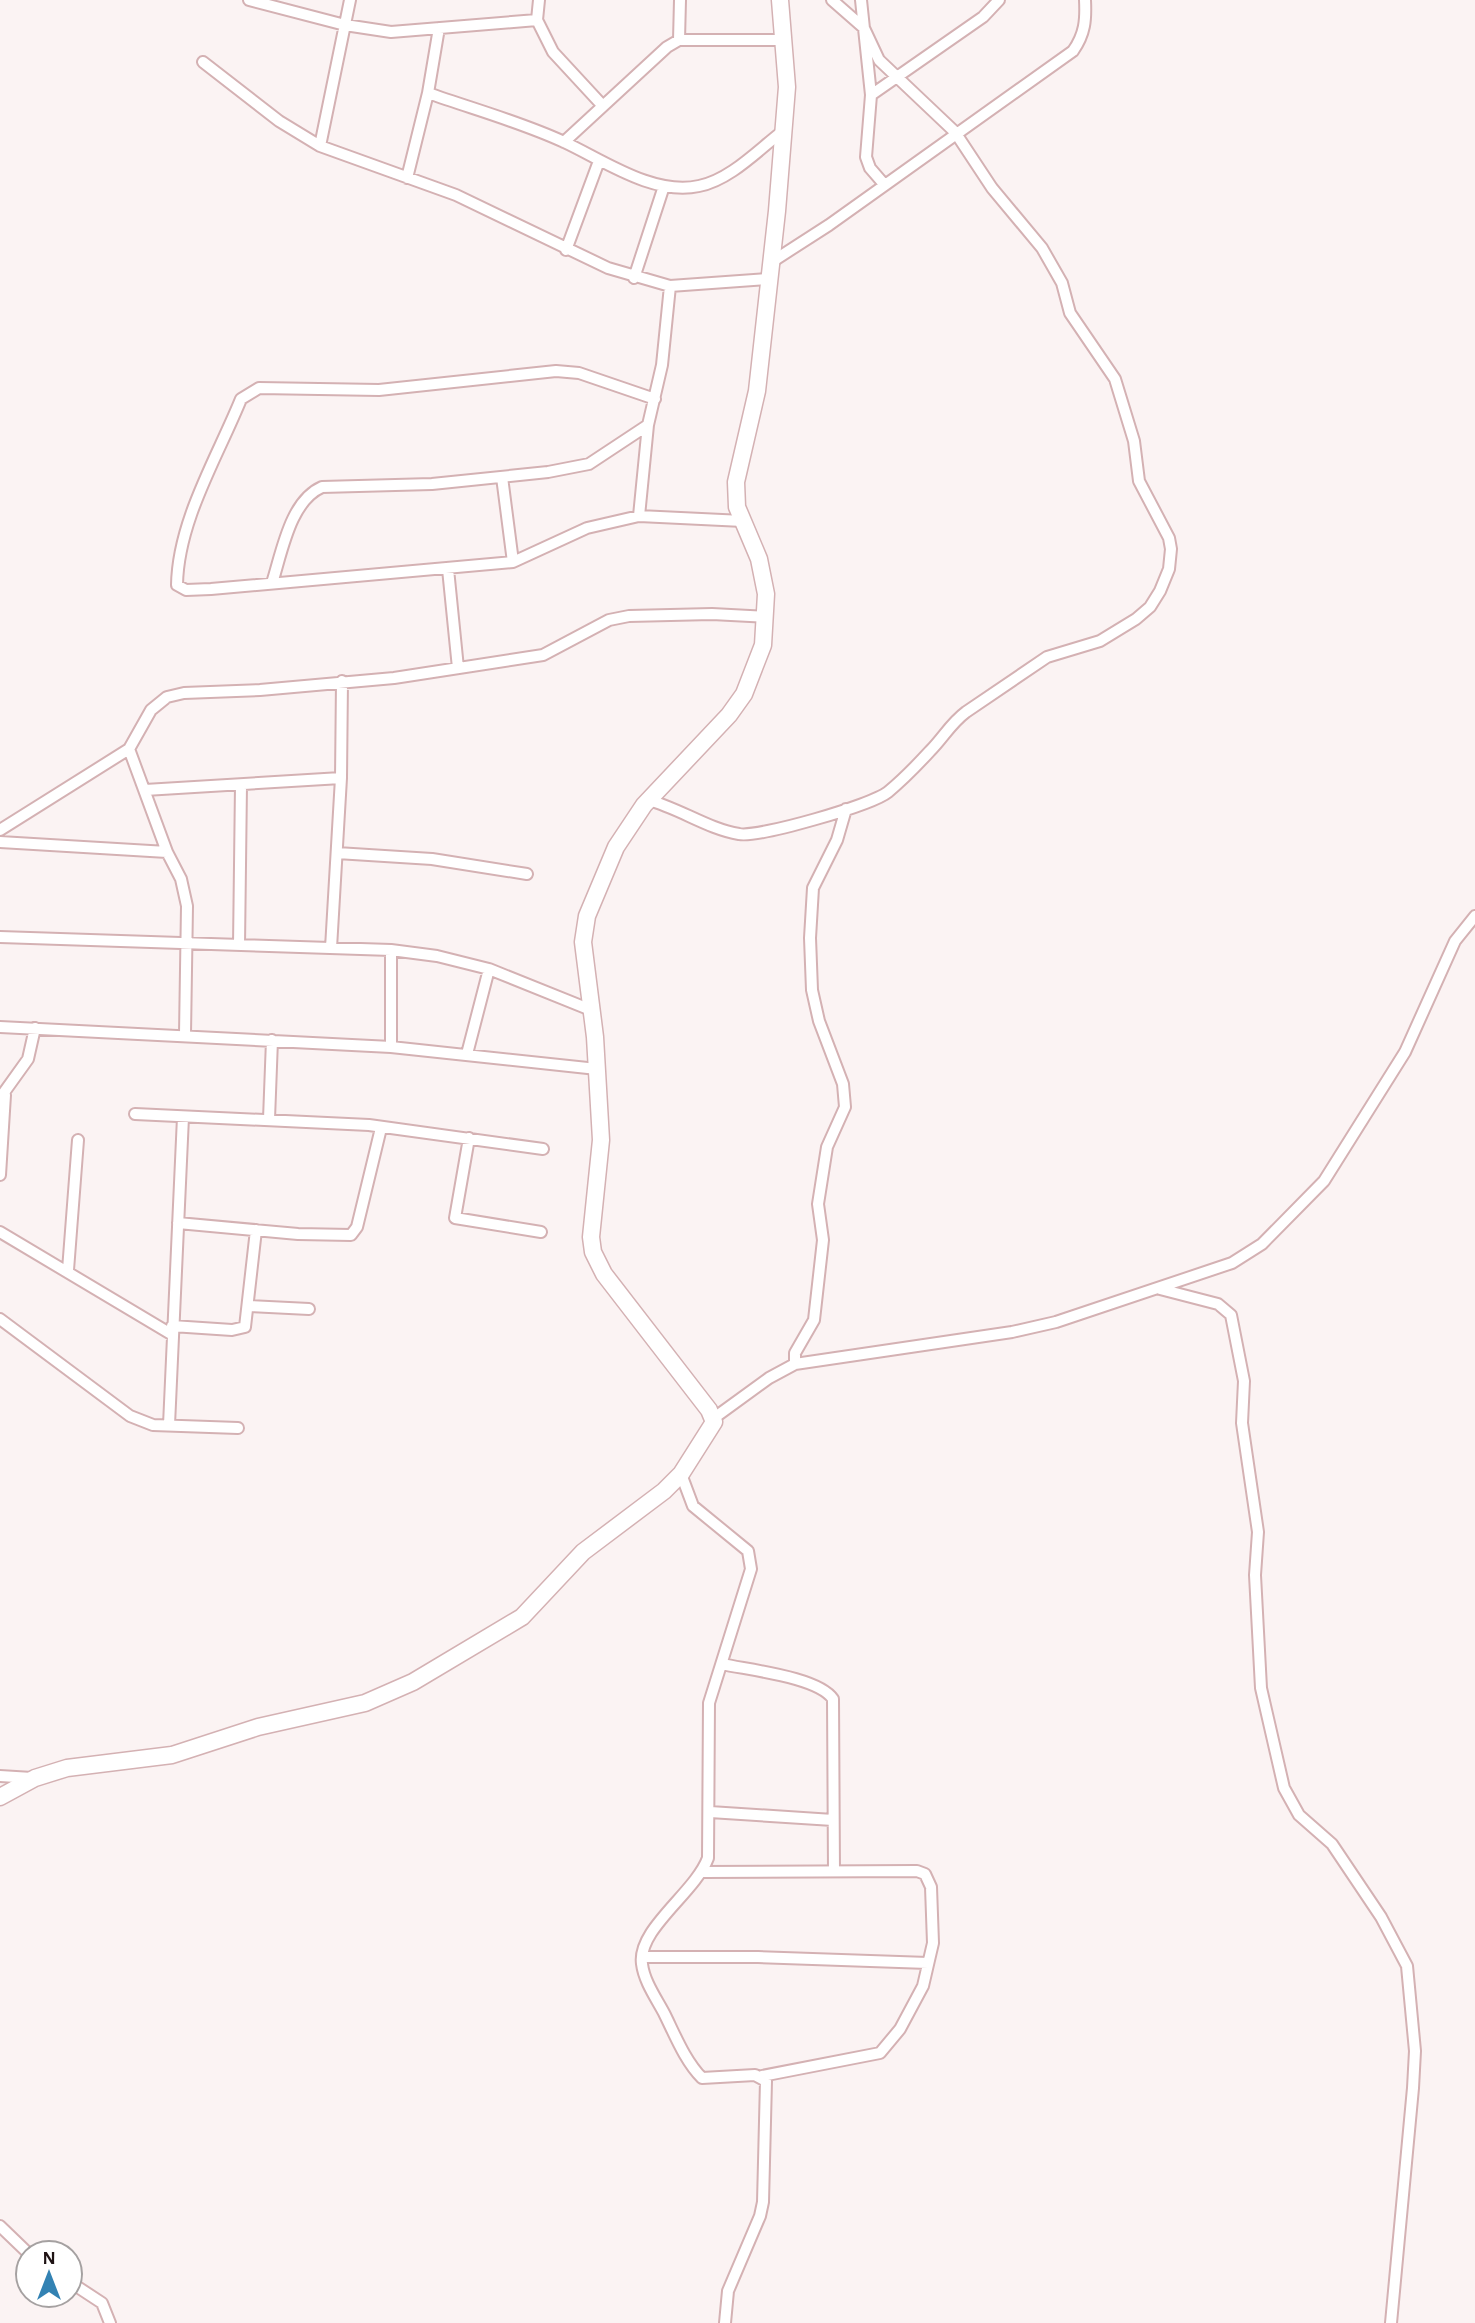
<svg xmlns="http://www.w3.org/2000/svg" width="1475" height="2323" viewBox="0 0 1475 2323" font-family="'Alegreya Sans',sans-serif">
<rect width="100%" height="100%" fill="#fbf3f3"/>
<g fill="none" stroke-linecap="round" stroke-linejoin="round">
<defs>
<path id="street" d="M249,0L345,25L391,32L537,20L539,0
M861,0L871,95L866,157L870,168L883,183
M537,20L553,52L602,105
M679,40L680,0
M203,62L279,121L320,146L456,195L608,268L670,286L767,279
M428,93C473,109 521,122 564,142C603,160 653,196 699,186C730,180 758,150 783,131
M871,95L983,17L999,0
M564,142L667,47L679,40H783
M320,146L350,0
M407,178L428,93L439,28
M566,250L599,161
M770,263L829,225L1073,51C1085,34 1086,20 1085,0
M634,278L664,186
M655,399L579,373L556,371L379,390L259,388L241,399C217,458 178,521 177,585L186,590L211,589L513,562L587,528L639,516L743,521
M502,477L513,562
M639,516L648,425L662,365L670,286
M448,569L458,668
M272,583C282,552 290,501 322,487L432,484L548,472L589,464L648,425
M129,749L167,852L181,879L187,906L185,1034
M145,790L341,778
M648,800C679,808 708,829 739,834C758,838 872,805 888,792C900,782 919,763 930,751C943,738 951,723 966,712L1047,657L1100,641L1136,619L1150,607L1160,591L1169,569L1171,549L1169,538L1139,481L1134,441L1115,379L1070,313L1062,283L1042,248L992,188L955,132L879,60L864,28L832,0
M0,830L129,749L151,710L167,697L184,693L260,690L394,678L543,655L609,620L629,616L712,614L767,617
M0,842L167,852
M337,853L432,859L527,874
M0,937L391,950L437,956L489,969L591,1010
M239,945L241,785
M331,948L341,778L342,681
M0,1027L391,1047L597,1069
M391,1047V950
M467,1054L489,969
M0,1098L28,1059L35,1028
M135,1114L369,1125L543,1149
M269,1119L272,1040
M469,1138L455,1218L541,1232
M0,1175L5,1095
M178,1223L298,1234L351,1235L357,1227L381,1128
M0,1232L171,1334
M68,1270L78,1140
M1160,1289L1218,1304L1231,1315L1244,1381L1242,1423L1258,1532L1255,1575L1261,1688L1284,1788L1299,1815L1332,1844L1381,1917L1407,1966L1415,2051L1413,2088L1391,2323
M249,1306L309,1309
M0,1319L130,1416L153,1425L238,1428
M172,1326L232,1330L245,1327L256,1230
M795,1364V1353L814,1320L823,1240L818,1204L827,1147L845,1107L843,1084L819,1021L812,990L810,938L813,888L837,840L846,809
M714,1418L769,1378L795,1364L1012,1332L1056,1322L1232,1263L1262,1244L1324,1181L1405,1052L1455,941L1475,916
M169,1425L183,1117
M681,1474L693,1506L748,1551L751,1569L709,1703L708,1858C695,1893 637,1929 642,1964C644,1981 656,1998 664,2013C675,2035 685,2061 702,2078L755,2075L766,2081L763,2202L760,2216L728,2291L725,2323
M722,1664C749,1670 818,1677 833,1699L834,1871
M0,1776L32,1778
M710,1812L833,1820
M703,1872L917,1871L925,1874L931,1887L933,1943L923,1986L900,2029L880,2053L762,2076
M642,1957H758L928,1963
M0,2226L28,2253
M70,2282L102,2303L110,2323"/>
<path id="secondary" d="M0,1797L35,1778L67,1768L172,1755L258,1727L365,1703L413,1682L522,1617L583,1552L664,1491L681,1474L714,1422L709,1410L604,1274L593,1252L591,1237L601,1140L595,1037L583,942L587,916L616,847L644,805L729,715L744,694L763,645L766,594L759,559L737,507L736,482L757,391L777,211L787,87L780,0"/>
</defs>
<!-- street casing -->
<use href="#street" stroke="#d4b1b3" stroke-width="14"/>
<!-- secondary casing -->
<use href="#secondary" stroke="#d4b1b3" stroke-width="19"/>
<!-- street -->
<use href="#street" stroke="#fff" stroke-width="10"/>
<!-- secondary -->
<use href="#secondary" stroke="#fff" stroke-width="16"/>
</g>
<!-- north arrow -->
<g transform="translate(49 2274)"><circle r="33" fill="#ffffff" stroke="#a5a1a1" stroke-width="2"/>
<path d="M0-5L12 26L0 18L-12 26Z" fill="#3382b3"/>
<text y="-10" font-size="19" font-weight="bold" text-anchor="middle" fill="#1f1314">N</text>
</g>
</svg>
